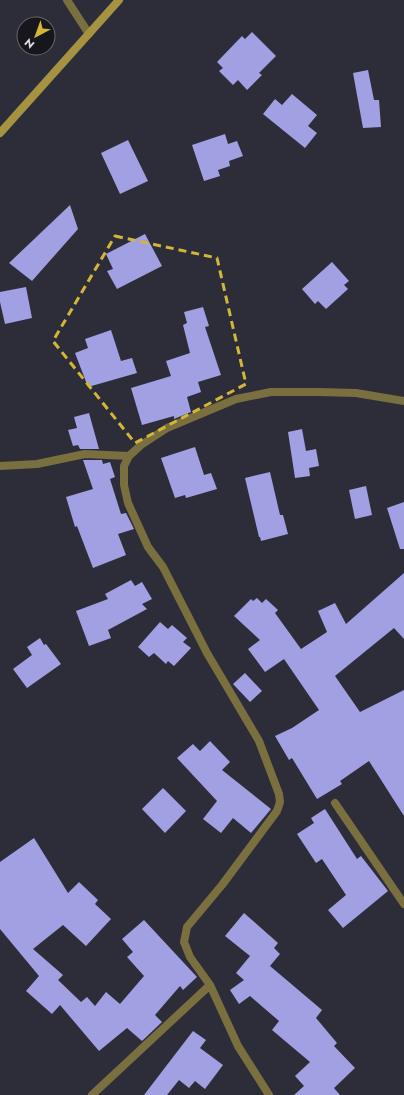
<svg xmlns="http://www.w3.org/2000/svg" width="404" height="1095" viewBox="0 0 404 1095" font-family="Jost,sans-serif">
<rect width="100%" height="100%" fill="#2d2d3a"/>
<!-- building -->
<path fill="#a0a0e2" d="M252,32L276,56L259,73L262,75L247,90L238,80L233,85L219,71L223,68L217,62L242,36L245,39Z
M368,70L374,100H379L381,127L363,128L353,73Z
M292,94L317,115L308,126L317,133L305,148L263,114L275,99L282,105Z
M225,134L228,144L237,141L243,156L229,161L230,166L218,170L220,176L204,181L192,145Z
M128,140L148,181L120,194L101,153Z
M70,205L78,229L32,281L9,263Z
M145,234L162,266L117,289L107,271L113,269L106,254Z
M332,262L349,281L344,285L348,289L326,309L318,301L315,304L302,289Z
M26,287L32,318L5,324L0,302V292Z
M203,307L209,326L205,327L221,375L198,382L201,392L187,397L191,412L174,419V416L142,425L131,388L171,376L166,361L190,353L183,325L187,323L184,312Z
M111,330L121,361L132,358L137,373L88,387L75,353L88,348L85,339Z
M89,413L99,449H80L78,445L73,446L68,430L77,428L74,417Z
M302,429L306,451L316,449L319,466L309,468L310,476L295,478L288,432Z
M195,447L204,475L211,473L217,489L186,498L185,495L175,498L161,458Z
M83,460H102L103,464L110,462L115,477L110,479L121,514L126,513L134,529L118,534L126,555L93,568L77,526L75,527L66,497L93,489Z
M270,472L280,515H283L288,534L261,541L260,537H259L245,478Z
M366,486L372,515L355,519L349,490Z
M404,502V549H400L387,508Z
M404,573V639L394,628L335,676L360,712L404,690V816L369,761L340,781L342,784L317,799L292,758L289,760L275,736L292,728L319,710L284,659L265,672L248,649L260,640L234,616L251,599L253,601L257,598L262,603L266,599L278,610L275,613L301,649L327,632L318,611L335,603L346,624Z
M131,580L135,586L142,582L152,599L142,604L147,609L108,630L111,638L89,646L76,611L108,599L105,594Z
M160,622L168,629L172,625L187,638L183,642L191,648L174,666L168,661L166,664L154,653L149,657L138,647Z
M40,638L44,645L46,644L61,664L27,688L13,669L32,655L27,647Z
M245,673L262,691L250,702L233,684Z
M210,741L230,762L222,770L271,809L251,833L233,818L221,833L203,819L217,801L177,758L193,744L200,751Z
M163,788L186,811L165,833L142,809Z
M325,809L357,859L361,856L388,891L343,928L328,910L346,895L322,859L316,863L297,834L314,823L311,818Z
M34,838L68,893L79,882L98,900L95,904L111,919L86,946L63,925L33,949L63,975L58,980L81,1002L87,997L95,1006L106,992L120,1004L144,976L127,957L133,952L122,939L144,920L197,977L183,990L180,986L155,1015L162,1022L142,1041L127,1028L99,1051L60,1005L52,1014L26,991L39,976L0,929V862Z
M244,913L278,943L274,948L280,954L270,966L322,1010L316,1018L337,1043L334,1046L355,1068L334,1088L340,1095H294L304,1086L295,1076L310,1062L272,1030L279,1021L250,996L239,1004L230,990L244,980L236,973L250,956L225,936Z
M193,1031L206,1040L200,1048L223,1065L205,1089L195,1081L189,1088L179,1080L167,1095H144Z"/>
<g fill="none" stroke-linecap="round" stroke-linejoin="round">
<!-- street -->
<path stroke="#7a6f3e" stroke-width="8" d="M67,0L89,34
M0,466L37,464L85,454L129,456
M335,803L404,904
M92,1095L210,985
M269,1095L238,1046L210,985L190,957L184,942L187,927L222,885L277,811L280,802L279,794L259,741L207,653L163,567L148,547L128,503L124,485V466L129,456L141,445L167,428L236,399L271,392H319L356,393L404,401"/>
<!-- secondary -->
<path stroke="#a59341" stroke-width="8" d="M0,133L119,0"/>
</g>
<!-- marked area -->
<path fill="none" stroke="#d2b736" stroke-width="3" stroke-dasharray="8 5" stroke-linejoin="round" d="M115,236L217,258L246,384L135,443L53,341Z"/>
<!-- north arrow -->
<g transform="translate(36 36) rotate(221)"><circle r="19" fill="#16161c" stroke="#66666d"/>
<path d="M0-3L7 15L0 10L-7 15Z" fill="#d2b736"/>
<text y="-6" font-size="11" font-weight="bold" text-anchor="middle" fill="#dddee6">N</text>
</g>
</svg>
